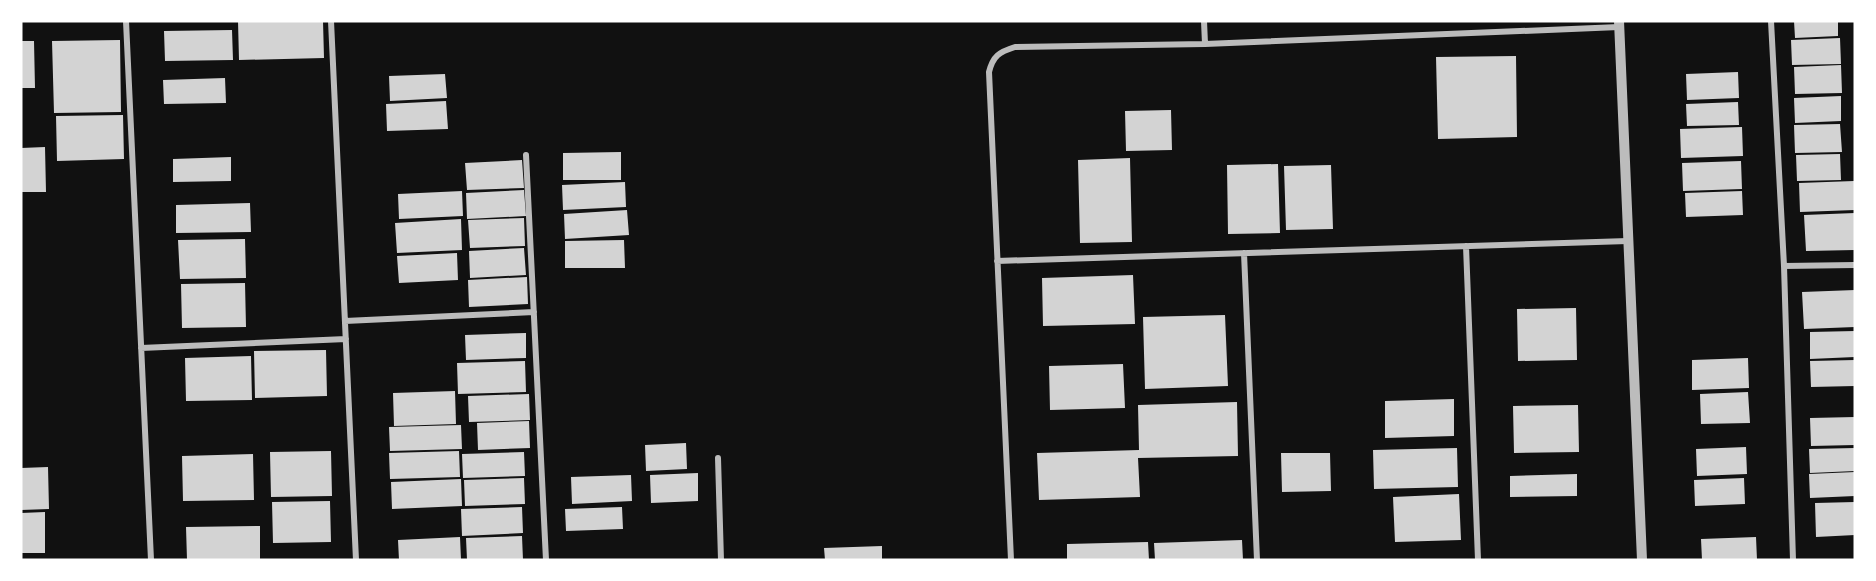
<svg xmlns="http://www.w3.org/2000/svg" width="1876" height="581" viewBox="0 0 1876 581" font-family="'IBM Plex Sans',sans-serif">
<rect width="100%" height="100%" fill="#111"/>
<!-- building -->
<path fill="#d3d3d3" d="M238,21H323L324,58L239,60Z
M1794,21H1838V36L1795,38Z
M232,30L233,60L165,61L164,31Z
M1840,38L1841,64L1792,65L1791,40Z
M120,40L121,112L54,113L52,41Z
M21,41H34L35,88H21Z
M1516,56L1517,137L1438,139L1436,57Z
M1841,65L1842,93L1795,94L1794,67Z
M1738,72L1739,98L1687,100L1686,74Z
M445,74L447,98L390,101L389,76Z
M225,78L226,103L164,104L163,80Z
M1841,96V121L1795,123L1794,98Z
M446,101L448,129L387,131L386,104Z
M1738,102L1739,125L1687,126L1686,104Z
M1171,110L1172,150L1126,151L1125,111Z
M123,115L124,159L57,161L56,116Z
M1840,124L1842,152L1795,153L1794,125Z
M1742,127L1743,156L1681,158L1680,129Z
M45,147L46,192H21V148Z
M621,152V180H563V153Z
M1840,154L1841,180L1797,181L1796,155Z
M231,157V181L173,182V159Z
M1130,158L1132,242L1080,243L1078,160Z
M522,160L524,188L467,190L465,163Z
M1741,161L1742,189L1683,191L1682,163Z
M1278,164L1280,233L1228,234L1227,165Z
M1331,165L1333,229L1286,230L1284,166Z
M1854,181L1855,210L1800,212L1799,183Z
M625,182L626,207L563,210L562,185Z
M524,190L526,216L467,219L466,193Z
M462,191L463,216L399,219L398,194Z
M1742,191L1743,215L1686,217L1685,193Z
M250,203L251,232L176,233V205Z
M627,210L629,235L565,239L564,214Z
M1855,213V250L1806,251L1804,215Z
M524,218L525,246L470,248L468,220Z
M461,219L462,250L397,253L395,223Z
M245,239L246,278L180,279L178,240Z
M624,240L625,268H565V241Z
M524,248L526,275L470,278L469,251Z
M457,253L458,280L399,283L397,256Z
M1133,275L1135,324L1043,326L1042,278Z
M527,277L528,304L469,307L468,280Z
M245,283L246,327L182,328L181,284Z
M1855,290V327L1804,329L1802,292Z
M1576,308L1577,360L1518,361L1517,309Z
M1225,315L1228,386L1145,389L1143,317Z
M1855,331V357L1810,359V332Z
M526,333V358L466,360L465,335Z
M326,350L327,396L255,398L254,351Z
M251,356L252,400L186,401L185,358Z
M1748,358L1749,388L1692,390V360Z
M1855,360V386L1811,387L1810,361Z
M525,361L526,392L458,394L457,363Z
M1123,364L1125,408L1050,410L1049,366Z
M455,391L456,424L394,426L393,393Z
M1748,392L1750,423L1701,424L1700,394Z
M529,394L530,420L469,422L468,396Z
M1454,399V436L1385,438V401Z
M1237,402L1238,456L1138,458L1140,497L1039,500L1037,453L1139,450L1138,405Z
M1578,405L1579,452L1514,453L1513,406Z
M1855,417V445L1811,446L1810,418Z
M529,421L530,448L478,450L477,423Z
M461,425L462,449L390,451L389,427Z
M686,443L687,469L646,471L645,445Z
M1746,447L1747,474L1697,476L1696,449Z
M1457,448L1458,487L1374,489L1373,450Z
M1855,448V471L1810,473L1809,449Z
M331,451L332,496L271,497L270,452Z
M459,451L460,477L390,479L389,453Z
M524,452L525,476L463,478L462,454Z
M1281,453H1330L1331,491L1282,492Z
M253,454L254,500L183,501L182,456Z
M48,467L49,509L21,510V468Z
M1855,472V496L1810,498L1809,474Z
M698,473V501L651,503L650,475Z
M1577,474V496L1510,497V476Z
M631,475L632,501L572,504L571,477Z
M524,478L525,504L465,506L464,480Z
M1744,478L1745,504L1695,506L1694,480Z
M461,479L462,506L392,509L391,482Z
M1459,494L1461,540L1395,542L1393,497Z
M330,501L331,542L273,543L272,502Z
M1855,502V535L1816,537L1815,503Z
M522,507L523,533L462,536L461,509Z
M622,507L623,529L566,531L565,509Z
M45,512V553H21V513Z
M260,526V560H187L186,527Z
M522,536L523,560H467L466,538Z
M460,537L461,560H399L398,540Z
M1756,537L1757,560H1702L1701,539Z
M1242,540L1243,560H1155L1154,543Z
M1148,542L1149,560H1067V544Z
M882,546V560H825L824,548Z"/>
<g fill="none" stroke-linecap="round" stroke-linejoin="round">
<!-- minor -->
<path stroke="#bcbcbc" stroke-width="6" d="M126,21L151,560
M331,21L356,560
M1204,21L1205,44
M1771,21L1784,266L1793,560
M526,155L546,560
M1466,246L1478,560
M1244,253L1257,560
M997,261L1628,241
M1784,266L1855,265
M345,321L534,312
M141,348L346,339
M718,458L721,560
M1011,560L989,72C993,56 999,52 1015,47L1205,44L1619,27"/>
<!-- tertiary -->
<path stroke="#bcbcbc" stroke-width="10" d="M1619,21L1642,560"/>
</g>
<!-- border -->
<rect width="1876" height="581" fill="none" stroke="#ffffff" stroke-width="45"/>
</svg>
